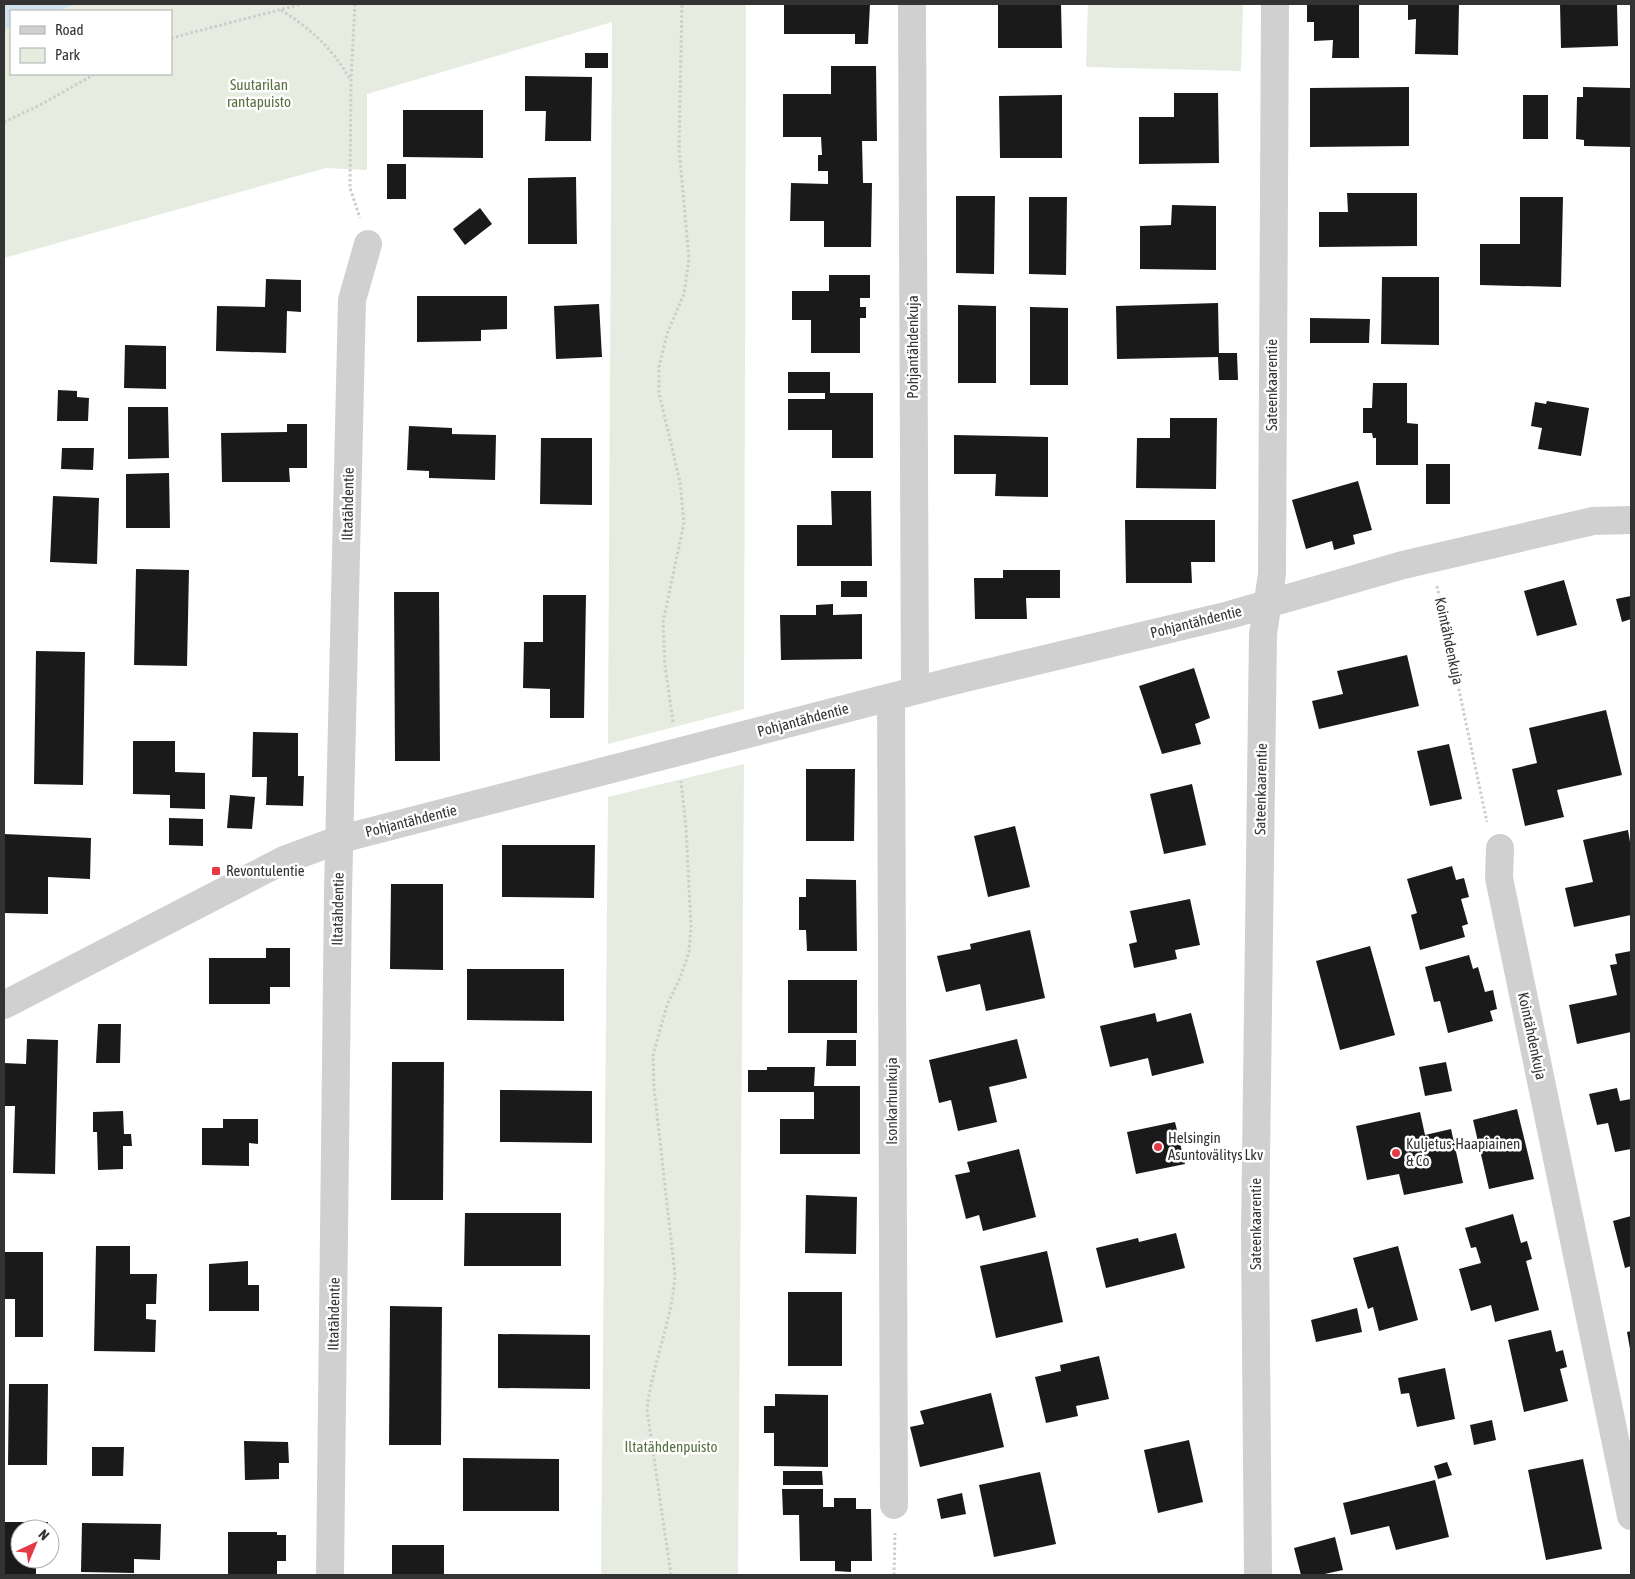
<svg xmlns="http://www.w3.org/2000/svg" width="1635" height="1579" viewBox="0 0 1635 1579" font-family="'Asap Condensed',sans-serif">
<rect width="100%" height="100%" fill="#fff"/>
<!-- green -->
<path fill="#e6ecdf" d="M78,4H746L744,709L608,744L612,22L367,94V170L326,168L4,258V30L11,27V74H171V11H57Z
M1088,4H1243L1241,71L1086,67Z
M744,764L738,1575H601L608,797Z"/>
<!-- water -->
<path fill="#cfe2ee" d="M4,4H78L57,11H11V27L4,30Z"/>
<!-- building -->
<path fill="#1a1a1a" d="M784,4H870L868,44H855V34H784Z
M998,4H1061L1062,48H998Z
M1307,4H1359V58H1332L1333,40L1314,41V22H1307Z
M1408,4H1459L1458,55L1415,54L1416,19L1408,20Z
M1560,4H1617L1618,46L1561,48Z
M585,53H608V68H585Z
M831,66H876L877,141H862L863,183H872L871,247H824V221H790L791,183L828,184V171H818V155H822L821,137H783V94H831Z
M525,76L592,77L591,141H545L546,111H525Z
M1409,87V146L1310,147V88Z
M1583,87L1631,88V147L1584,146V140L1576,139L1577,97H1583Z
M1174,93H1218L1219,163L1139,164V117H1174Z
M1062,95V158H1000L999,96Z
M1523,95H1548V139H1523Z
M403,110H483V158L403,157Z
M387,164H406V199H387Z
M576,177L577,244H528V178Z
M1347,193H1417V246L1319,247V212H1348Z
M956,196H995L994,274L956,273Z
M1029,197H1067L1066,275L1029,274Z
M1520,197H1563L1561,287L1480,285V244H1520Z
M1172,205L1216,206V270L1140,269V226L1171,225Z
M480,208L492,224L465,245L453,229Z
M829,275H870V298H860V307H866V318H860V353H811V320H792V291H829Z
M1382,277H1439V345L1381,344Z
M266,279L301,280V312L287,311L286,353L216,351L217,306L265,307Z
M417,296H507V329L481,330V341L417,342Z
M1218,303L1219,353H1237L1238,380H1219L1218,357L1117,359L1116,306Z
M599,304L602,357L556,359L554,306Z
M958,305L996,306V383H958Z
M1030,307L1068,308V385H1030Z
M1310,318L1370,319L1369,343H1310Z
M125,345L166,346V389L124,388Z
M788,372H830V393H873V458H832V430H788V399H825V393H788Z
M1373,383H1407V423L1418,424V465H1376V438H1373L1372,433H1363V408H1372Z
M58,390L77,391V397L89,398L88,421H57Z
M1547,401L1589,408L1581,456L1538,449L1542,428L1531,426L1535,402L1546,404Z
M128,407H168L169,458L128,459Z
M1170,418H1217L1216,489L1136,488L1137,438H1170Z
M287,424H307V468H289L290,482H222L221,433L287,432Z
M409,426L452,428V434L496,435L495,480L429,478V471L407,470Z
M954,435L1048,437V497L995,496L996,474H954Z
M541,438H592V505L540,504Z
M62,448H94L93,470L61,469Z
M1426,464H1450V504H1426Z
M169,473L170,528H126V474Z
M1358,481L1372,530L1353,535L1355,544L1334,550L1332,541L1306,549L1292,500Z
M831,491H871L872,566H797V525H832Z
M53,496L99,498L97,564L50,562Z
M1125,520H1215V562H1191L1192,583H1126Z
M136,569L189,570L187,666L134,665Z
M1003,570H1060V598H1026L1027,619H975L974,578H1003Z
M1564,580L1577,625L1537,636L1524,591Z
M841,581H867V597H841Z
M394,592H439L440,761H395Z
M543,595H586L584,718H550V689L523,688L524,642H543Z
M1631,596V619L1622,622L1616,599Z
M833,604V615L862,614V659L781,660L780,615H816V605Z
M36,651L85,652L83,785L34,784Z
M1407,655L1419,706L1319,729L1312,701L1343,694L1337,671Z
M1194,668L1210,718L1195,724L1201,744L1162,754L1139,686Z
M1606,710L1622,775L1557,790L1564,817L1525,826L1512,769L1537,763L1529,728Z
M253,732L298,733V776H304L303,806L266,805L267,777H252Z
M133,741H175V772L205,773V809L170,808V795L133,794Z
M1449,744L1462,799L1430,806L1417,751Z
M806,769H855L854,841H806Z
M1192,784L1206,845L1164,854L1150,794Z
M230,795L255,797L252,829L227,828Z
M169,818L203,819V846L169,845Z
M1015,826L1030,887L988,897L974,836Z
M1628,830L1631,848V915L1574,927L1565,888L1593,882L1583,840Z
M4,834L91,838L90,879L48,877V914L4,913Z
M502,845H595L594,898L502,897Z
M1452,866L1456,880L1464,878L1469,897L1461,899L1468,924L1462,926L1465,937L1420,950L1411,915L1417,913L1407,879Z
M806,879L856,880L857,951H807L806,930H799V897H806Z
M391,884H443V970L390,969Z
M1190,899L1200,945L1175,950L1177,959L1134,968L1129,944L1137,942L1130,911Z
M1030,930L1045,998L986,1011L980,984L946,992L937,956L971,949L970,944Z
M1370,946L1395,1035L1340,1050L1316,961Z
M266,948H290V987H270V1004H209V958H266Z
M1631,951V1032L1577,1044L1569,1005L1617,995L1610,965L1617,964L1615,954Z
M1469,955L1473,969L1478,967L1485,992L1493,990L1497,1009L1490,1011L1493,1021L1448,1033L1440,1001L1434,1002L1425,967Z
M467,969H564V1021L467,1020Z
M788,980H857V1033H788Z
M1155,1013L1157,1022L1191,1013L1204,1063L1152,1076L1148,1058L1110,1067L1100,1026Z
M98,1024H121L120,1063H96Z
M27,1039L58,1040L55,1174L13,1173L15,1106H4V1063L26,1064Z
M1017,1039L1027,1078L989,1087L997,1122L958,1131L951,1100L939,1103L929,1060Z
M827,1040H856V1066H826Z
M392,1062H444L443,1200H391Z
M1446,1062L1452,1091L1425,1096L1419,1067Z
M767,1067H815L814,1086H860V1154H780V1119H814V1092H748V1070H767Z
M1617,1088L1620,1101L1631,1099V1149L1615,1152L1608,1123L1597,1125L1589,1094Z
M500,1090L592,1091V1143L500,1142Z
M1517,1109L1534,1179L1489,1189L1473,1120Z
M123,1111L124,1134H131L132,1146H123V1169L98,1170L97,1132H93V1112Z
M1420,1112L1425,1135L1451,1129L1463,1183L1404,1195L1399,1174L1367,1180L1356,1126Z
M223,1119H258V1144L249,1143V1166L202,1165V1128H223Z
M1175,1122L1185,1164L1136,1174L1127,1132Z
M1019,1149L1036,1217L983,1231L979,1215L966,1219L955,1175L970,1172L967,1162Z
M806,1195L857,1197L856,1254L805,1253Z
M465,1213H561V1266H464Z
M1513,1214L1521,1243L1527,1241L1532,1259L1526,1261L1539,1310L1495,1322L1491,1305L1471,1311L1459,1269L1481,1263L1476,1247L1471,1248L1465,1228Z
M1631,1216V1266L1625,1268L1613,1221Z
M1176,1233L1185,1268L1106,1288L1096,1248L1138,1238L1139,1242Z
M96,1246H130V1274H157L156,1304H146V1319L156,1320L155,1352L94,1351Z
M1398,1246L1418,1320L1379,1331L1373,1307L1368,1309L1353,1258Z
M1047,1251L1063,1322L996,1338L980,1266Z
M4,1252H43V1337H15V1299H4Z
M248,1261V1285H259V1311H209V1264Z
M788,1292H842V1366H788Z
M390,1306L442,1307L441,1445H389Z
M1357,1308L1362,1332L1316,1342L1311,1320Z
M1551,1330L1556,1352L1563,1350L1567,1367L1560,1369L1568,1401L1524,1412L1508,1340Z
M1631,1331V1349H1630L1627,1332Z
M498,1334L590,1335V1389L498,1388Z
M1099,1356L1109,1399L1076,1406L1078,1416L1046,1423L1035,1377L1061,1371L1060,1365Z
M1445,1368L1455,1419L1417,1427L1409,1393L1401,1394L1398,1378Z
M9,1384H48L47,1465H8Z
M991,1393L1004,1447L920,1467L910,1427L924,1424L920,1411Z
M775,1394L828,1395V1467L774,1466V1433H764V1406H775Z
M1492,1420L1496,1440L1474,1445L1470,1425Z
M1189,1440L1203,1502L1158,1513L1144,1450Z
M244,1441L288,1442L289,1463H279V1479L245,1480Z
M92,1447H124L123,1476H92Z
M463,1458L559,1459V1511H463Z
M1583,1459L1602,1549L1546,1560L1528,1470Z
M1447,1462L1452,1475L1438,1479L1434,1466Z
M783,1471H822L823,1485H783Z
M1040,1472L1056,1544L994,1557L979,1485Z
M1435,1480L1449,1537L1396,1550L1389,1526L1351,1535L1343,1503Z
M782,1489H823V1507H834V1498H856V1509H871L872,1561H851V1572L835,1571V1561H800L799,1515H783Z
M962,1493L966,1514L941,1519L937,1499Z
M4,1522H48V1529H20V1559H36V1575H4Z
M82,1523L161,1524L160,1560L134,1559V1573L81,1572Z
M228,1532H277V1535H286V1561H277V1575H228Z
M1335,1537L1343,1570L1320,1575H1301L1294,1548Z
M392,1545H444V1575H392Z"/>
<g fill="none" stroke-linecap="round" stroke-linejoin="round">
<!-- path -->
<path stroke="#cdcdcd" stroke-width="3" stroke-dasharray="2.5 2.5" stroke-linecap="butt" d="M355,4L351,80L350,188L360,218
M281,10C312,30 331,47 350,79
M171,38L302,4
M4,122L40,105L95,74
M1437,586L1487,822
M673,722L665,666L663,622L684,523L680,482L659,393V367L667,334L684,294L689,259L679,148L682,4
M671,1575L647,1410C652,1364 672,1322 675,1275L654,1088L653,1055L667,1005L680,978L689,952L691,926L686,828L681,781
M894,1575L895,1533"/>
<!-- minor -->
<path stroke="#d0d0d0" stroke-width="28" d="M912,4L915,691
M891,697L894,1505
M1500,848L1499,878L1631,1516
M4,1005L284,860L341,839L953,681L1229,615L1403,565L1593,521L1631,520
M330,1575L338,893L352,300L368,244
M1258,1575L1255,1234L1263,634L1272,574L1275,4"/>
</g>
<!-- markers -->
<g fill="#e63946" stroke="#fff" stroke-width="2">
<rect x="211" y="866" width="10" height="10" rx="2.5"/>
<circle cx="1158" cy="1147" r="5"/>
<circle cx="1396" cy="1153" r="5"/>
</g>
<g text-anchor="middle" stroke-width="5" stroke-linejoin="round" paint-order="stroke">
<!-- park labels -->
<g font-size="15" fill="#56703f" stroke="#fff">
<text x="259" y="90">Suutarilan<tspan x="259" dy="17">rantapuisto</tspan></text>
<text x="671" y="1452">Iltatähdenpuisto</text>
</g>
<!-- street labels -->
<g font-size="15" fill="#333" stroke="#fff">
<text transform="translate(913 347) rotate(-90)" y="5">Pohjantähdenkuja</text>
<text transform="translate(1272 385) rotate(-90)" y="5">Sateenkaarentie</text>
<text transform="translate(348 504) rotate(-89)" y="5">Iltatähdentie</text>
<text transform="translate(1196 622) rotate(-14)" y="5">Pohjantähdentie</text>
<text transform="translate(1449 641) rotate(78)" y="5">Kointähdenkuja</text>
<text transform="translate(803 720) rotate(-15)" y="5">Pohjantähdentie</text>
<text transform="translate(1261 789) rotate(-89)" y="5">Sateenkaarentie</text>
<text transform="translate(411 821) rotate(-14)" y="5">Pohjantähdentie</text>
<text transform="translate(338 909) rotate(-89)" y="5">Iltatähdentie</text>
<text transform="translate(1532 1036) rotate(78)" y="5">Kointähdenkuja</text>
<text transform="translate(892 1101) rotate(-90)" y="5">Isonkarhunkuja</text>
<text transform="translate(1256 1224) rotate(-90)" y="5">Sateenkaarentie</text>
<text transform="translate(334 1314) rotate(-89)" y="5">Iltatähdentie</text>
</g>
<!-- poi labels -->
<g font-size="15" fill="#333" stroke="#fff" text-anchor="start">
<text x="226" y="876">Revontulentie</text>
<text x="1168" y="1143">Helsingin<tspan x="1168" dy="17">Asuntovälitys Lkv</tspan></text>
<text x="1406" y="1149">Kuljetus-Haapiainen<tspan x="1406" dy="17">&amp; Co</tspan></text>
</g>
</g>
<!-- border -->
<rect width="1635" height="1579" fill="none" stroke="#333333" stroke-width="10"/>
<!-- legend -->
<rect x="10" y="10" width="162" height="65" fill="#ffffff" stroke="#adadad"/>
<rect x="20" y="26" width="25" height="8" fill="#d0d0d0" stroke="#adadad"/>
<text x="55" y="35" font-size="15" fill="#333333">Road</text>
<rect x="20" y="48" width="25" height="15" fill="#e6ecdf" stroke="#adadad"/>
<text x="55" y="60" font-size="15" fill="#333333">Park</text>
<!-- north arrow -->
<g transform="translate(35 1544) rotate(44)"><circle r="24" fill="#ffffff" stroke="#adadad"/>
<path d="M0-4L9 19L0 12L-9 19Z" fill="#e63946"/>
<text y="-8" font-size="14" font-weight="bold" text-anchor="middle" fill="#333333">N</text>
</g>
</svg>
